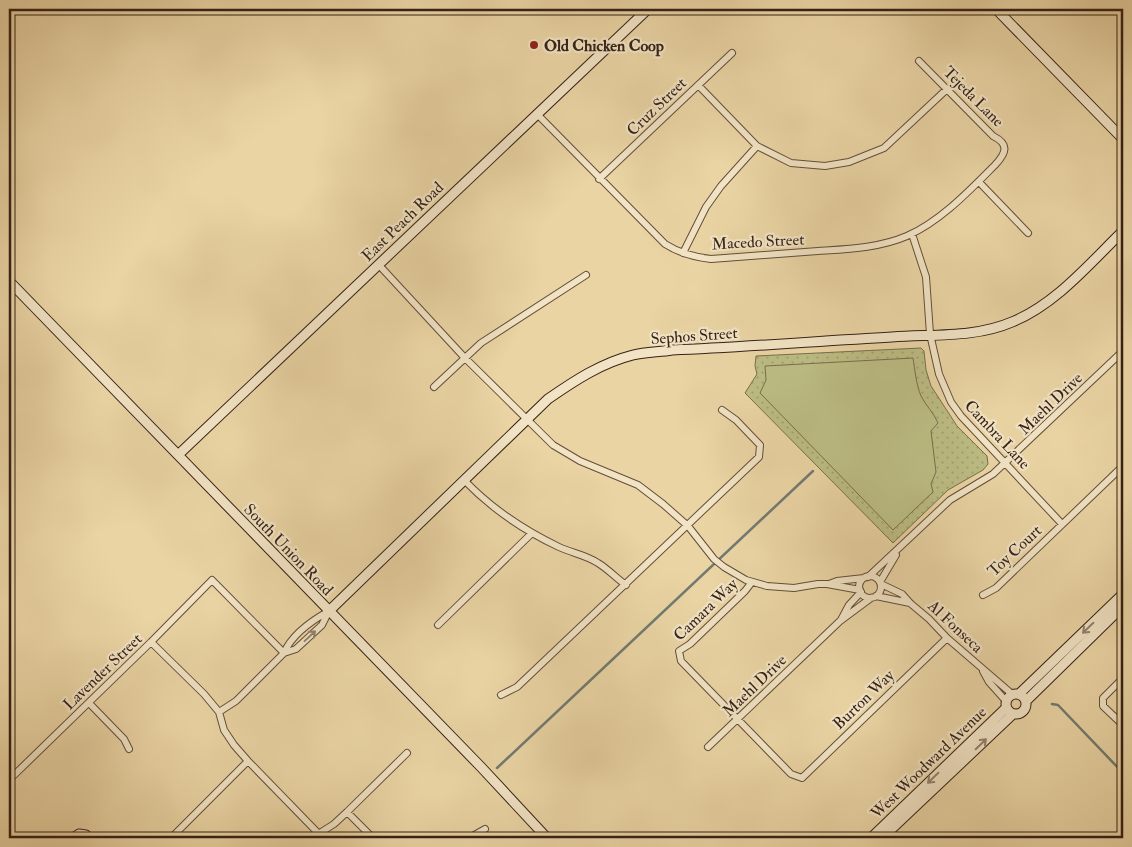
<svg xmlns="http://www.w3.org/2000/svg" width="1132" height="847" viewBox="0 0 1132 847" font-family="'IM FELL Double Pica',serif">
<defs>
<pattern id="grass-dots" width="8" height="8" patternUnits="userSpaceOnUse" patternTransform="scale(1.25)"><rect width="8" height="8" fill="#bbbc83"/><path d="M2 2h.1M6 6h.1" fill="none" stroke="#a1a170" stroke-width="1.8" stroke-linecap="round"/></pattern>
</defs>
<rect width="100%" height="100%" fill="#ead4a4"/>
<filter id="stains"><feTurbulence type="fractalNoise" baseFrequency=".004" numOctaves="4"/><feColorMatrix values="0 0 0 0 .2 0 0 0 0 .09 0 0 0 0 .02 0 0 0 .5 -.17"/></filter>
<radialGradient id="worn" r=".72"><stop offset=".6" stop-color="#630" stop-opacity="0"/><stop offset="1" stop-color="#630" stop-opacity=".3"/></radialGradient>
<!-- grass -->
<path fill="url(#grass-dots)" stroke="#786e4d" d="M921,348L924,351L926,370L931,386L957,426L987,456L988,464L983,470L948,490L893,543L745,393L757,374L755,366L756,356Z"/>
<!-- pitch -->
<path fill="#bbbc83" stroke="#786e4d" d="M913,358C915,370 916,384 921,396C926,406 934,413 938,423L931,431L936,472L931,484L933,492L893,530L760,393L766,380L765,366Z"/>
<g fill="none" stroke-linecap="round" stroke-linejoin="round">
<!-- stream -->
<path stroke="#727a72" stroke-width="2.5" d="M1052,704L1058,705L1123,773
M497,768L813,471"/>
<defs>
<path id="street" d="M698,85L757,146L791,163L825,166L849,162L884,148L947,89
M537,114L665,244C679,253 694,257 711,259C747,256 782,254 818,251C848,249 879,248 907,236C941,221 970,190 995,165C1007,152 1009,144 993,136L919,61
M599,179L732,53
M979,182L1028,233
M912,234L926,277L930,334L939,374L951,402L961,416L1062,524
M683,253L706,207L721,186L757,146
M378,264L464,357L553,445L580,461L638,485L663,504L688,526L714,559L724,567L746,580L767,586L794,588L818,584H827L860,590
M434,387L481,343L586,275
M464,480C492,509 523,530 559,547C572,553 586,555 598,563C608,569 616,578 626,585
M859 587a11 11 0 1 1 22 0a11 11 0 1 1-22 0Z
M868,577L950,500L993,474L1123,351
M752,582L745,591L690,644L679,651L681,661L791,774L802,778L947,638
M880,582L896,555
M829,584L837,581L864,578
M881,584L902,594L910,603L929,619L947,638L1012,694
M983,595L996,588L1123,466
M876,596L910,603
M1114,611L1123,620
M841,620L849,605L861,592
M438,625L532,533
M151,642L204,694L219,712L224,730L234,745L248,761L318,833
M284,653L296,649L322,625L329,611
M983,671L989,682L1006,701
M1123,678L1103,698V706L1123,725
M501,695L517,687L759,457L760,445L736,420L722,410
M89,703L124,739L129,749
M219,712L236,701L284,653C292,634 311,621 329,611
M708,747L840,621L871,598
M9,780L151,642L212,580L284,653
M347,812L373,838
M171,838L248,761
M312,838L334,824L347,812L407,753
M469,838L485,829"/>
<path id="secondary" d="M996,9L1123,139
M9,281L481,767L547,838
M178,455L648,9
M329,611L548,399C574,381 601,363 633,355C646,352 660,352 672,350C746,347 819,341 892,337C932,334 975,338 1012,322C1056,304 1089,264 1123,231
M1006 704a10 10 0 1 1 20 0a10 10 0 1 1-20 0Z
M1019,694L1123,594
M1026,701L1123,606
M73,838L79,834L86,835L88,838
M871,838L1006,708
M882,838L1013,714"/>
</defs>
<!-- street casing -->
<use href="#street" stroke="#624e3a" stroke-width="8"/>
<!-- secondary casing -->
<use href="#secondary" stroke="#352117" stroke-width="11"/>
<!-- street -->
<use href="#street" stroke="#f1e3c4" stroke-width="6"/>
<!-- secondary -->
<use href="#secondary" stroke="#f1e3c4" stroke-width="9"/>
</g>
<!-- one-way arrows -->
<defs><path id="oneway-shaft" d="M-6 0H5M1.5-3L5.5 0L1.5 3" fill="none" stroke-width="1.6" stroke-linecap="round" stroke-linejoin="round" transform="scale(1.25)"/></defs>
<g stroke="#93826e">
<use href="#oneway-shaft" transform="translate(1088 628) rotate(136)"/>
<use href="#oneway-shaft" transform="translate(310 636) rotate(-43)"/>
<use href="#oneway-shaft" transform="translate(981 744) rotate(-44)"/>
<use href="#oneway-shaft" transform="translate(933 778) rotate(136)"/>
</g>
<!-- markers -->
<circle fill="#8f2418" stroke="#f1e3c4" stroke-width="2" cx="534" cy="45" r="5"/>
<g text-anchor="middle" stroke-width="4.5" stroke-linejoin="round" paint-order="stroke">
<!-- poi labels -->
<g font-size="16" font-weight="bold" fill="#352117" stroke="#f1e3c4" text-anchor="start">
<text x="544" y="51">Old Chicken Coop</text>
</g>
<!-- street labels -->
<g font-size="16" fill="#352117" stroke="#f1e3c4">
<text transform="translate(974 96) rotate(45)" y="6">Tejeda Lane</text>
<text transform="translate(656 106) rotate(-44)" y="6">Cruz Street</text>
<text transform="translate(402 221) rotate(-44)" y="6">East Peach Road</text>
<text transform="translate(758 241) rotate(-3)" y="6">Macedo Street</text>
<text transform="translate(694 335) rotate(-4)" y="6">Sephos Street</text>
<text transform="translate(1050 403) rotate(-44)" y="6">Maehl Drive</text>
<text transform="translate(998 434) rotate(47)" y="6">Cambra Lane</text>
<text transform="translate(289 549) rotate(46)" y="6">South Union Road</text>
<text transform="translate(1014 550) rotate(-43)" y="6">Toy Court</text>
<text transform="translate(705 609) rotate(-44)" y="6">Camara Way</text>
<text transform="translate(956 626) rotate(43)" y="6">Al Fonseca</text>
<text transform="translate(102 671) rotate(-44)" y="6">Lavender Street</text>
<text transform="translate(754 685) rotate(-44)" y="6">Maehl Drive</text>
<text transform="translate(863 699) rotate(-44)" y="6">Burton Way</text>
<text transform="translate(928 762) rotate(-44)" y="6">West Woodward Avenue</text>
</g>
</g>
<!-- margin -->
<rect width="1132" height="847" fill="none" stroke="#ead4a4" stroke-width="30"/>
<rect x="10" y="10" width="1112" height="827" fill="none" stroke="#352117" stroke-width="2.5"/>
<rect x="15" y="15" width="1102" height="817" fill="none" stroke="#352117"/>
<rect width="100%" height="100%" filter="url(#stains)"/>
<rect width="100%" height="100%" fill="url(#worn)"/>
</svg>
